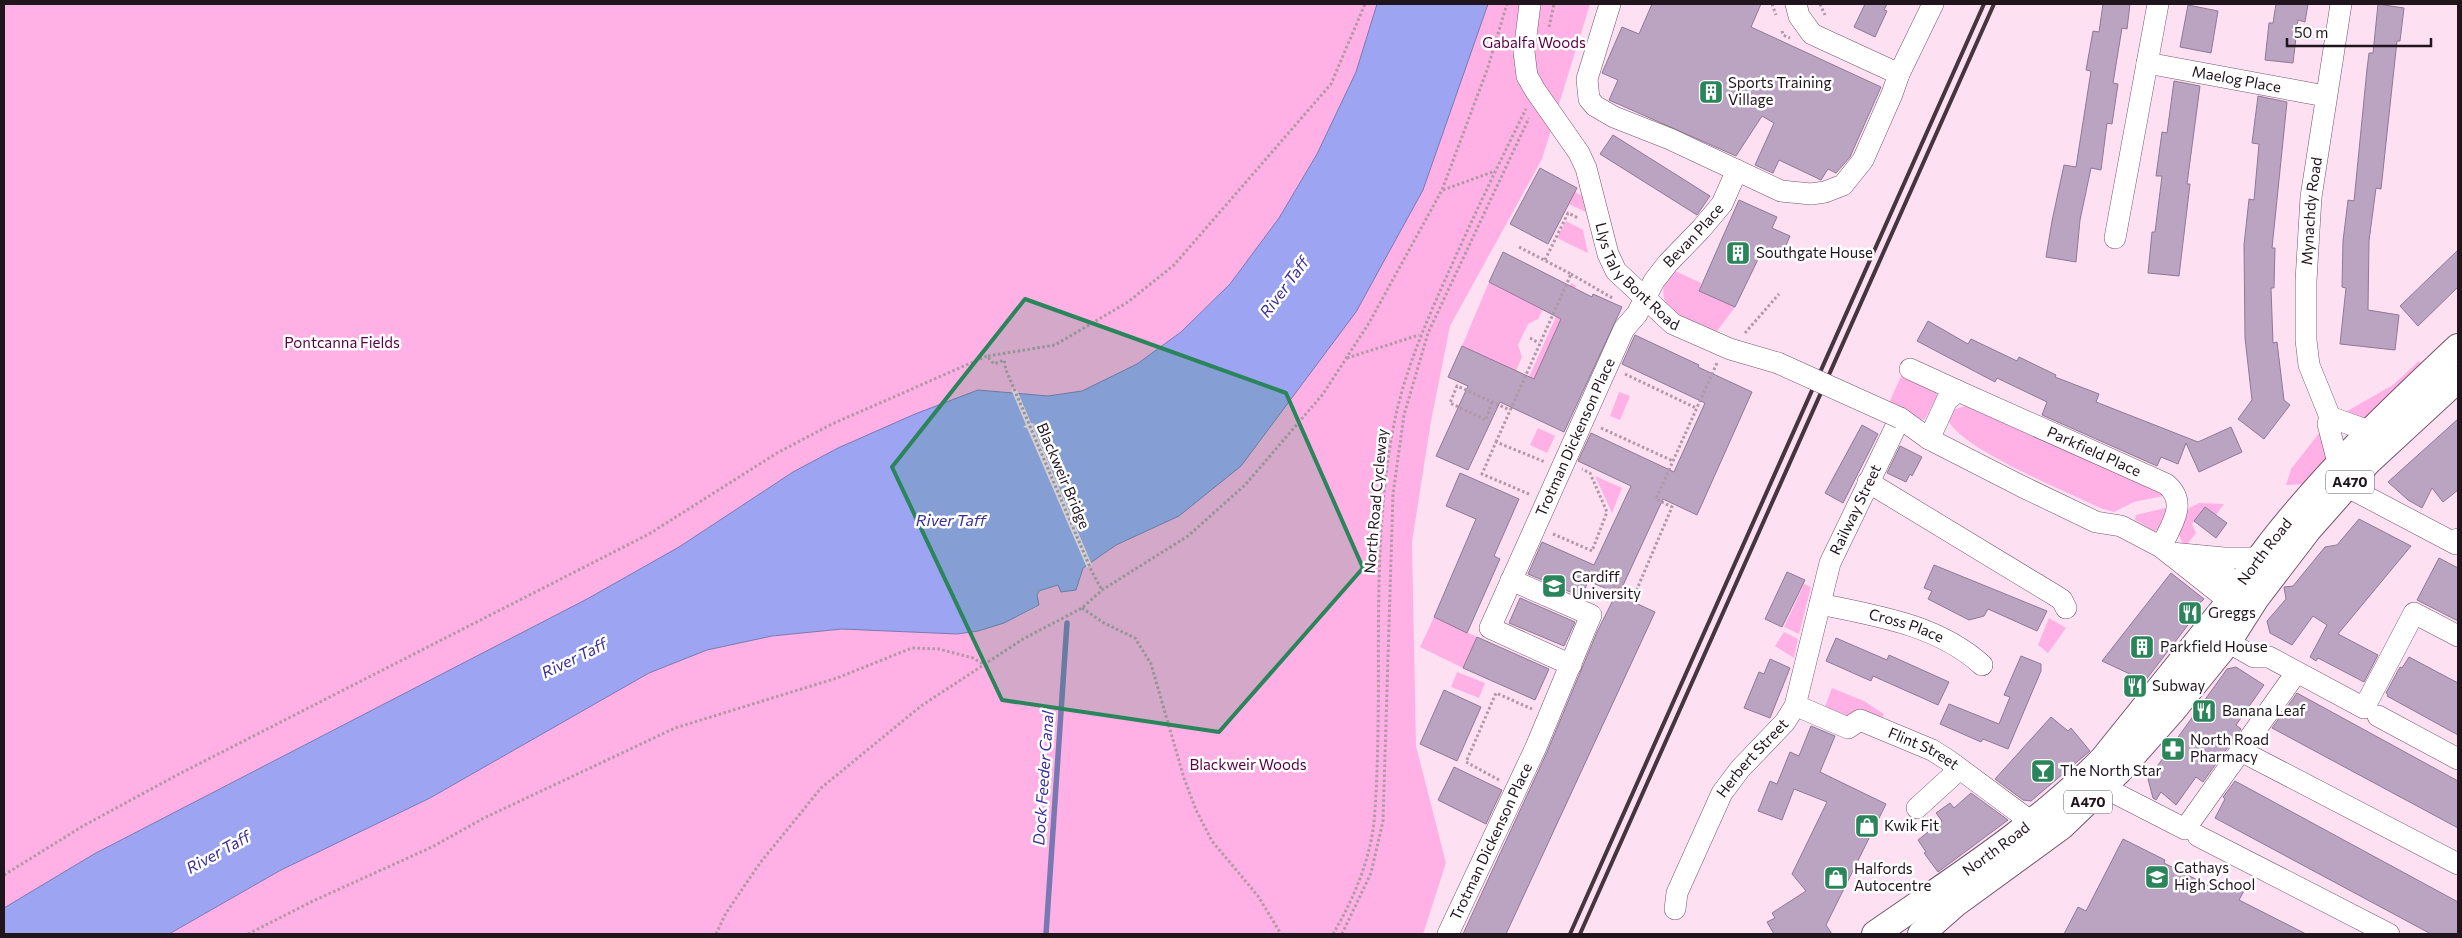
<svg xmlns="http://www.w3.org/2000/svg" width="2462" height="938" viewBox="0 0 2462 938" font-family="Commissioner,sans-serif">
<rect width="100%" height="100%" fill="#fee0f3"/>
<!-- green -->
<path fill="#ffb1e5" d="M4,4H1377L1356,72L1317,154L1279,218L1230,284L1181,332L1137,364L1082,391L1048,396L978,390L793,472L679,547L587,599L94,854L4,908Z
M1488,4H1590L1542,159L1450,326L1431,421L1412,542L1416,746L1446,863L1423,934H169L281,870L430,798L649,673L707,650L772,636L842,629H896L928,633L1004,623L1039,606L1037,595L1039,592L1058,585L1076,590L1083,568L1116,545L1179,516L1423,190Z
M1575,192L1586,198L1590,214L1569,204Z
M1566,221L1583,230L1588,253L1557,238Z
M1673,270L1701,283L1699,291L1735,307L1717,331C1689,321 1643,308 1673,270Z
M1489,282L1543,309L1538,319L1528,324L1518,345L1522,357L1516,371L1462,346Z
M1571,283L1576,286L1520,411L1515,408Z
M2419,361L2424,366L2365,419L2342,414L2393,385Z
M1902,374L1936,392L1937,396L1925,419L1922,420L1889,403Z
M1619,392L1630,396L1620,420L1610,416Z
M1965,406L2154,490L2168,495L2134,502L2114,512L2100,508C2068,492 1961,449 1948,420L1953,410Z
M2324,427L2331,455L2307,484L2286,485L2291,469Z
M1538,428L1555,436L1547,453L1530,445Z
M1595,476L1622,488L1612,513Z
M2199,503L2224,504L2216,515L2205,507L2192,524L2196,533L2184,548L2178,532L2189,508Z
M2169,507L2159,530L2154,531L2135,520L2136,515Z
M1804,584L1811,587L1799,634L1784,627Z
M1434,617L1477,637L1463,668L1420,647Z
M2049,618L2066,628L2048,653L2038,645Z
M1784,632L1798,639L1794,658L1775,646Z
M1457,672L1485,683L1479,698L1451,687Z
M1832,688L1864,701L1884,714L1881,722L1845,719L1824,709Z"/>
<!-- water -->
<path fill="#9da4f2" stroke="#7879b2" d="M1377,4H1488L1423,190L1356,312L1241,466L1179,516L1116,545L1083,568L1076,590L1061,592L1058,585L1039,591L1037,595L1039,605L1004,623L978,631L957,634L842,629L772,636L707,650L649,673L430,798L281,870L169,934H4V908L94,854L587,599L679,547L793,472L838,448L915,414L978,390L1048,396L1082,391L1137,364L1181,332L1230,284L1279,218L1317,154L1356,72Z"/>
<!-- pier -->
<path fill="#fee0f3" d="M1011,389L1017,390L1031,423L1035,424L1033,426L1092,565L1087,568L1027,428L1023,427L1026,425Z"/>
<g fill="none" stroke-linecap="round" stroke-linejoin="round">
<!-- stream -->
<path stroke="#7879b2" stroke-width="5.5" d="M1046,934L1067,623"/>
</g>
<!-- building -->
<path fill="#bba3c2" stroke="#907996" d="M1652,4H1761L1751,27L1881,87L1850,157L1836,173L1828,169L1821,180L1779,160L1773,173L1755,165L1774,123L1762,116L1736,156L1609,100L1618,80L1602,73L1622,27L1639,34Z
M1865,4H1887L1884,10L1887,11L1875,37L1854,27Z
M2103,4H2130L2127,29L2122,28L2113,83L2118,84L2112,124L2107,123L2101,170L2091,168L2080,220L2076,262L2046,257L2052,221L2064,165L2076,167L2091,71L2086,70L2093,31L2099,32Z
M2276,4H2308L2305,22L2298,20L2293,63L2265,60L2269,23H2273Z
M2378,4L2404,8L2400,41H2397L2381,189L2376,188L2369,241L2368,310L2399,315L2395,350L2340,344L2346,288L2342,287L2343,241L2348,200L2354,201L2367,69L2369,53H2373Z
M2188,5L2218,11L2211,53L2180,47Z
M2174,81L2200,86L2187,184H2190L2179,276L2148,273L2152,232H2155L2162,176H2156L2162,132L2167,133Z
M2258,96L2287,102L2272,248H2275L2274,288H2271L2273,343L2277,342L2284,400L2290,405L2264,439L2238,419L2252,400L2245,338L2244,245L2249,199L2254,200L2259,144L2252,143Z
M1613,135L1710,196L1697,215L1600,154Z
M1540,168L1577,188L1548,244L1510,224Z
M1739,200L1777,217L1772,228L1790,236L1781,257L1763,249L1735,307L1699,291Z
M2458,250V287L2418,326L2400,306Z
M1503,252L1592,297L1593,294L1622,307L1564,432L1500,402L1468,470L1436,456L1468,386L1448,377L1462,346L1534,379L1561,319L1489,282Z
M1928,321L1968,344L1971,339L2017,361L2019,357L2056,375L2055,377L2099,394L2096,402L2198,442L2231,427L2242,452L2199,472L2186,443L2178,464L2161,457L2157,466L2042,415L2047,402L1997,378L1995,382L1917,341Z
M1635,335L1699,365L1698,367L1752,392L1697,515L1663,499L1619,594L1588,581L1582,597L1528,574L1542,542L1594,565L1631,486L1578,461L1591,433L1674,472L1705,403L1622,364Z
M2458,419V490L2443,502L2432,488L2422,508L2408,500L2388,482Z
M1862,425L1878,434L1843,503L1825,493Z
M1900,446L1922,457L1912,476L1910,474L1906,482L1887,473Z
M1460,473L1519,499L1494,556L1500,559L1467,633L1434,617L1476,519L1446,506Z
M2205,507L2227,523L2216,538L2194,521Z
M2359,519L2411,546L2338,634L2378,655L2364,682L2318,658L2316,661L2310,657L2327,625L2313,616L2292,645L2270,633L2267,621L2286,599L2284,587L2293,586L2325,547L2337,545Z
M2439,558L2458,568V621L2417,600Z
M1934,565L2047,611L2037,631L1988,609L1984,616L1969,620L1928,599L1932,591L1924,588Z
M1787,572L1805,580L1782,627L1765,619Z
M2171,573L2204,599L2198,605L2201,608L2145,681L2102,661Z
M1616,594L1655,612L1506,934H1463L1547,752L1597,632Z
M1520,598L1575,622L1564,646L1509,623Z
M1477,637L1549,669L1535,700L1463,668Z
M1836,638L1887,660L1889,655L1949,682L1938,705L1873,676L1871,681L1826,661Z
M2021,656L2041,664V671L2008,749L1983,739L1981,742L1940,724L1949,704L1999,724L2010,697L2004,695Z
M2409,657L2458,683V735L2387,696L2388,694L2386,693L2400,667L2402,668Z
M1770,659L1790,668L1770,718L1744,708L1759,672L1764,674Z
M2236,667L2264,685L2236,725L2241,729L2203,782L2196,777L2176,805L2161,792L2156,800L2153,798L2148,779L2227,669Z
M1444,690L1481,707L1457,761L1420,744Z
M2297,693L2458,781V828L2272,728Z
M2051,717L2068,731L2071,728L2090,751L2031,801L2023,800L1995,779Z
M1811,726L1835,736L1820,772L1886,804L1826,925L1832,934H1774L1767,922L1775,918L1772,913L1806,891L1792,874L1827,802L1794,789L1782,820L1758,811L1770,781L1777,784L1790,752L1799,756Z
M1454,767L1502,790L1486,824L1438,800Z
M2235,781L2458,902V934H2431L2215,818L2225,799L2223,797Z
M1971,793L2008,820L1938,872L1924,853L1926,852L1918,840L1942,821L1936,813L1950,803L1954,808Z
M2123,839L2165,860L2164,863L2219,891L2226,879L2245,889L2239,900L2306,934H2064L2078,907L2086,911Z"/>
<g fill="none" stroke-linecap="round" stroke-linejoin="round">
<defs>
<g id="minor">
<path id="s1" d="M1530,4L1524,52L1527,76L1535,90L1579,153L1586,168L1608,254L1616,271L1673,324L1730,349L1778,363"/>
<path d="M1610,4L1587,79L1589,99L1595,106L1614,117L1670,139L1781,191L1811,194L1825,192L1843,185L1863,160L1892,94L1899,74L1933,4"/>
<path d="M1796,4L1799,16L1812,34L1899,74"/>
<path id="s2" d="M2147,63L2325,96"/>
<path d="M2115,238L2158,4"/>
<path d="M1910,369L1958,391"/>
<path d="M2330,417L2369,431"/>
<path id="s3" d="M1929,439L1947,400L1958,391L2166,484C2189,503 2171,525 2161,547"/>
<path id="s4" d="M2338,463L2328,424L2330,417L2309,365L2306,340V281L2311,197L2341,4"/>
<path d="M1868,482L2056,596L2062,600L2066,608"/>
<path d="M2346,486L2456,544L2458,539"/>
<path d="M2171,553L2224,558H2259"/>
<path d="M2202,557L2252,595"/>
<path id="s5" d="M1820,604C1878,616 1938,625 1982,665"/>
<path d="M2228,642L2254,657H2269L2364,708L2414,613L2458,636"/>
<path id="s6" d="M1571,665L1490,628L1624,329L1637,314L1654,281L1668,263L1701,229L1722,204L1737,170"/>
<path id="s7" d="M1804,709L1848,728L1860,720L1932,750L1948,760L2033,823"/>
<path d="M2378,716L2458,759"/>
<path d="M2241,751L2458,864"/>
<path d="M2103,787L2185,829L2296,673"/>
<path d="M1917,808L1952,776L1956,766"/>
<path d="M2198,836L2389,934"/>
<path id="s8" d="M1675,909L1677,893L1722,793L1740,769L1785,722L1795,706L1830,563L1900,418L1929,439L2021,486L2096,522L2121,526L2161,547L2242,611"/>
<path id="s9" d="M1448,934L1536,747L1591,615L1511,580"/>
</g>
<g id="major">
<path id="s10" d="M1875,934C1954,879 2035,828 2103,759L2230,601C2243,579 2258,560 2274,539C2330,468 2393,408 2458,347"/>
<path d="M1921,934L1955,904L2062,826L2118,772L2173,710L2228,642L2256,598L2308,530L2368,462L2458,379"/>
</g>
</defs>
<!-- minor casing -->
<use href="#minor" stroke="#74556a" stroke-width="22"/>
<!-- major casing -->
<use href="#major" stroke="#74556a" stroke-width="28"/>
<!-- path -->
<path stroke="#b098a7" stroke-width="3" stroke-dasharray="2.5 2.5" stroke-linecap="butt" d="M1772,4L1776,15
M1820,4L1825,15
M1549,27L1554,4
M1782,31L1783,35L1790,38
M1443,190L1495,171
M1545,260L1568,213L1578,218
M1571,274L1614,299
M1745,333L1779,294
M1530,338L1539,343
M988,356L1055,345L1128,302L1174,265L1331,84L1365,4
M1347,358L1419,335
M1625,374L1696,408
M1492,402L1486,420L1450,403L1457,386L1510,410
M1601,428L1673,461
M1496,442L1571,274L1519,247
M1529,494L1482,474L1496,442L1545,462
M1553,534L1592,551L1607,512L1590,473L1582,469
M1606,601L1615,586L1634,596L1672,507L1656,499L1717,363
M1082,608L1104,623L1135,638L1151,664L1184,778L1196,810L1212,841L1258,896L1281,934
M1499,780L1466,762L1496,693L1532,709
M4,875L83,826L179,774L649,534L777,453L832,424L987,356L994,364L1004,360L1006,370L1092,572L1102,590
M248,934L313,901L432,847L484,818L675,728L837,678L912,648L939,649L973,658L983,664
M716,934L726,913L760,863L821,788L921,706L1023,639L1082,608L1102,590L1188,536L1245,485L1323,394L1369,323L1442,190L1487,70L1507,4
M1333,934C1353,900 1369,863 1374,823C1385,689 1368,551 1395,419C1407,363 1431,311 1454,260C1477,209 1501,159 1526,109
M1342,934L1371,873L1383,821L1393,494L1404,415L1428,333L1529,118"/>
<!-- minor -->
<use href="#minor" stroke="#fff" stroke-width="21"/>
<!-- major -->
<use href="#major" stroke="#fff" stroke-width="26"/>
<!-- rail -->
<path stroke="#44353f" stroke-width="4" d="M1570,934L1984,4
M1580,934L1994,4"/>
<defs>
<path id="minor-bridge" d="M1778,363L1900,418"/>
</defs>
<!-- minor-bridge casing -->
<use href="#minor-bridge" stroke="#74556a" stroke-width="22" stroke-linecap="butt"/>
<!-- minor-bridge -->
<use href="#minor-bridge" stroke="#fff" stroke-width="21"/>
</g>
<!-- marked area -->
<path fill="#2a855b" fill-opacity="0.2" stroke="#2a855b" stroke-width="4" stroke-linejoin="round" d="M1025,299L1286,393L1363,568L1219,732L1002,700L892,467Z"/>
<!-- icons -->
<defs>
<symbol id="building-square" viewBox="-11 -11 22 22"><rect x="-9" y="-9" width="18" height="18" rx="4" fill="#2a855b" stroke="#fff"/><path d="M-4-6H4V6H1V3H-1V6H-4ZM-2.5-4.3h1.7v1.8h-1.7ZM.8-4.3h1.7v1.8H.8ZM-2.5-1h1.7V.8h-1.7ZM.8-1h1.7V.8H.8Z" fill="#fff"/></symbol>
<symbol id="university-square" viewBox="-11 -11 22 22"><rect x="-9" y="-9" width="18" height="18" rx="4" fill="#2a855b" stroke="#fff"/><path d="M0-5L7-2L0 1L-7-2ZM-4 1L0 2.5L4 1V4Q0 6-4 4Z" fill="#fff"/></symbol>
<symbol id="restaurant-square" viewBox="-11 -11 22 22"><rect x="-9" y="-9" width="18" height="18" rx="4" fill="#2a855b" stroke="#fff"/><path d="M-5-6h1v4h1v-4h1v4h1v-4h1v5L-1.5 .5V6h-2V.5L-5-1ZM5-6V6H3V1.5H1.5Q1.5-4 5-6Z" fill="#fff"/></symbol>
<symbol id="pharmacy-square" viewBox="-11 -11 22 22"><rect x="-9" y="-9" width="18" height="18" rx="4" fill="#2a855b" stroke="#fff"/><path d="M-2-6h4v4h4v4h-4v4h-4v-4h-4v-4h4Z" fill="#fff"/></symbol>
<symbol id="bar-square" viewBox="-11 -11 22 22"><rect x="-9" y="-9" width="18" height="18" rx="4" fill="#2a855b" stroke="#fff"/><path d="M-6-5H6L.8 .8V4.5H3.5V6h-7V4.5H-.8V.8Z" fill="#fff"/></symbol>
<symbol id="shop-square" viewBox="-11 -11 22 22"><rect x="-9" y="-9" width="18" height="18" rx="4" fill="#2a855b" stroke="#fff"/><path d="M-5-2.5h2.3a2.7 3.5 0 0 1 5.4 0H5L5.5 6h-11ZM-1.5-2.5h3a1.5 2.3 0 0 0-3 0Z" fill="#fff"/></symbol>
<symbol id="school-square" viewBox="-11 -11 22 22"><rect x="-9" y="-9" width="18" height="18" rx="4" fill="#2a855b" stroke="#fff"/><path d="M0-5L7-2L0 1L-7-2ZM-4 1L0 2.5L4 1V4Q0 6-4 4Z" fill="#fff"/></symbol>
</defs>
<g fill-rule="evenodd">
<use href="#building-square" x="1697" y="78" width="28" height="28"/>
<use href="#building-square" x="1724" y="239" width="28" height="28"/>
<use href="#university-square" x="1540" y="572" width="28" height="28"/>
<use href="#restaurant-square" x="2176" y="599" width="28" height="28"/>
<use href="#building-square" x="2128" y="633" width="28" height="28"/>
<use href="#restaurant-square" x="2121" y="672" width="28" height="28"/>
<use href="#restaurant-square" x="2190" y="697" width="28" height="28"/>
<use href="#pharmacy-square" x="2159" y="735" width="28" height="28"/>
<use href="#bar-square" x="2029" y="757" width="28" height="28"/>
<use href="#shop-square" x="1853" y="812" width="28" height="28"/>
<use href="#school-square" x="2143" y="863" width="28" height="28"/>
<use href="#shop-square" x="1822" y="864" width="28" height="28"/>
</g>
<g text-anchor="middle" stroke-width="5" stroke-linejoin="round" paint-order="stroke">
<!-- shield labels -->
<g fill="#fff" stroke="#645b61" stroke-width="1">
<rect x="2326" y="470.5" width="48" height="23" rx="4"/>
<rect x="2064" y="790.5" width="48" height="23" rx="4"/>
</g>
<g font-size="14" font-weight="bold" fill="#21151d">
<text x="2350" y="487">A470</text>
<text x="2088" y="807">A470</text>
</g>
<!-- park labels -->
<g font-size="15" fill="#590047" stroke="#fff">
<text x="1534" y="48">Gabalfa Woods</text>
<text x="342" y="348">Pontcanna Fields</text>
<text x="1248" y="770">Blackweir Woods</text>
</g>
<!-- street labels -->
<g font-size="15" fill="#21151d" stroke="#fff">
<text dy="5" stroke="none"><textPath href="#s2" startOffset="91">Maelog Place</textPath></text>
<text dy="5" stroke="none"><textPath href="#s4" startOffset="258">Mynachdy Road</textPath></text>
<text dy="5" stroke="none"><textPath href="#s6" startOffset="534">Bevan Place</textPath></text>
<text dy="5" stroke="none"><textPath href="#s1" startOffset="306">Llys Tal y Bont Road</textPath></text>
<text dy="5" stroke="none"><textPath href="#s6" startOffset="298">Trotman Dickenson Place</textPath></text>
<text dy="5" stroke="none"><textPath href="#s3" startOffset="206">Parkfield Place</textPath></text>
<text transform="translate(1063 476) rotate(67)" y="5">Blackweir Bridge</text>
<text transform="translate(1376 501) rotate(-85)" y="5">North Road Cycleway</text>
<text dy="5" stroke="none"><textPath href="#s8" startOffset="446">Railway Street</textPath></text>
<text dy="5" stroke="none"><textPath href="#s10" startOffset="551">North Road</textPath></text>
<text dy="5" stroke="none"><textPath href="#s5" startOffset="89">Cross Place</textPath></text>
<text dy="5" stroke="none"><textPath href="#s7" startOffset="132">Flint Street</textPath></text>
<text dy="5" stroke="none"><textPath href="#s8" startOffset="172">Herbert Street</textPath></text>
<text dy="5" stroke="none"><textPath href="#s9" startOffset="102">Trotman Dickenson Place</textPath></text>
<text dy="5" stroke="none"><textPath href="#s10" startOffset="148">North Road</textPath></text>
</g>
<!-- poi labels -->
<g font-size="15" fill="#21151d" stroke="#fff" text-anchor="start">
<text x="1728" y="88">Sports Training<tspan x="1728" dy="17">Village</tspan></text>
<text x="1756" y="258">Southgate House</text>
<text x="1572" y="582">Cardiff<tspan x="1572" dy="17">University</tspan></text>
<text x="2208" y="618">Greggs</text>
<text x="2160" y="652">Parkfield House</text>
<text x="2152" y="691">Subway</text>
<text x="2222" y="716">Banana Leaf</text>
<text x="2190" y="745">North Road<tspan x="2190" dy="17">Pharmacy</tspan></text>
<text x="2060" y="776">The North Star</text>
<text x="1884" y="831">Kwik Fit</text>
<text x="2174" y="873">Cathays<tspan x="2174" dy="17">High School</tspan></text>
<text x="1854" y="874">Halfords<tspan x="1854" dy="17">Autocentre</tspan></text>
</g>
<!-- water labels -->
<g font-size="16" font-style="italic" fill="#392e9d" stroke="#fff">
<text transform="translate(1284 287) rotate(-53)" y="6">River Taff</text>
<text x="951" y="526">River Taff</text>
<text transform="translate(574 658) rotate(-26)" y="6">River Taff</text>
<text transform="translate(1043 778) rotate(-86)" y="6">Dock Feeder Canal</text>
<text transform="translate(218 852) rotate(-29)" y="6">River Taff</text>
</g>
</g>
<!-- border -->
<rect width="2462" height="938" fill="none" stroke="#21151d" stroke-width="10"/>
<!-- scale -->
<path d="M2287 38v8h144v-8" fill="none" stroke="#21151d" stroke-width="2.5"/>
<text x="2294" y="38" font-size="15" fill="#21151d" stroke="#ffffff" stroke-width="4" paint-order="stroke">50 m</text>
</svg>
